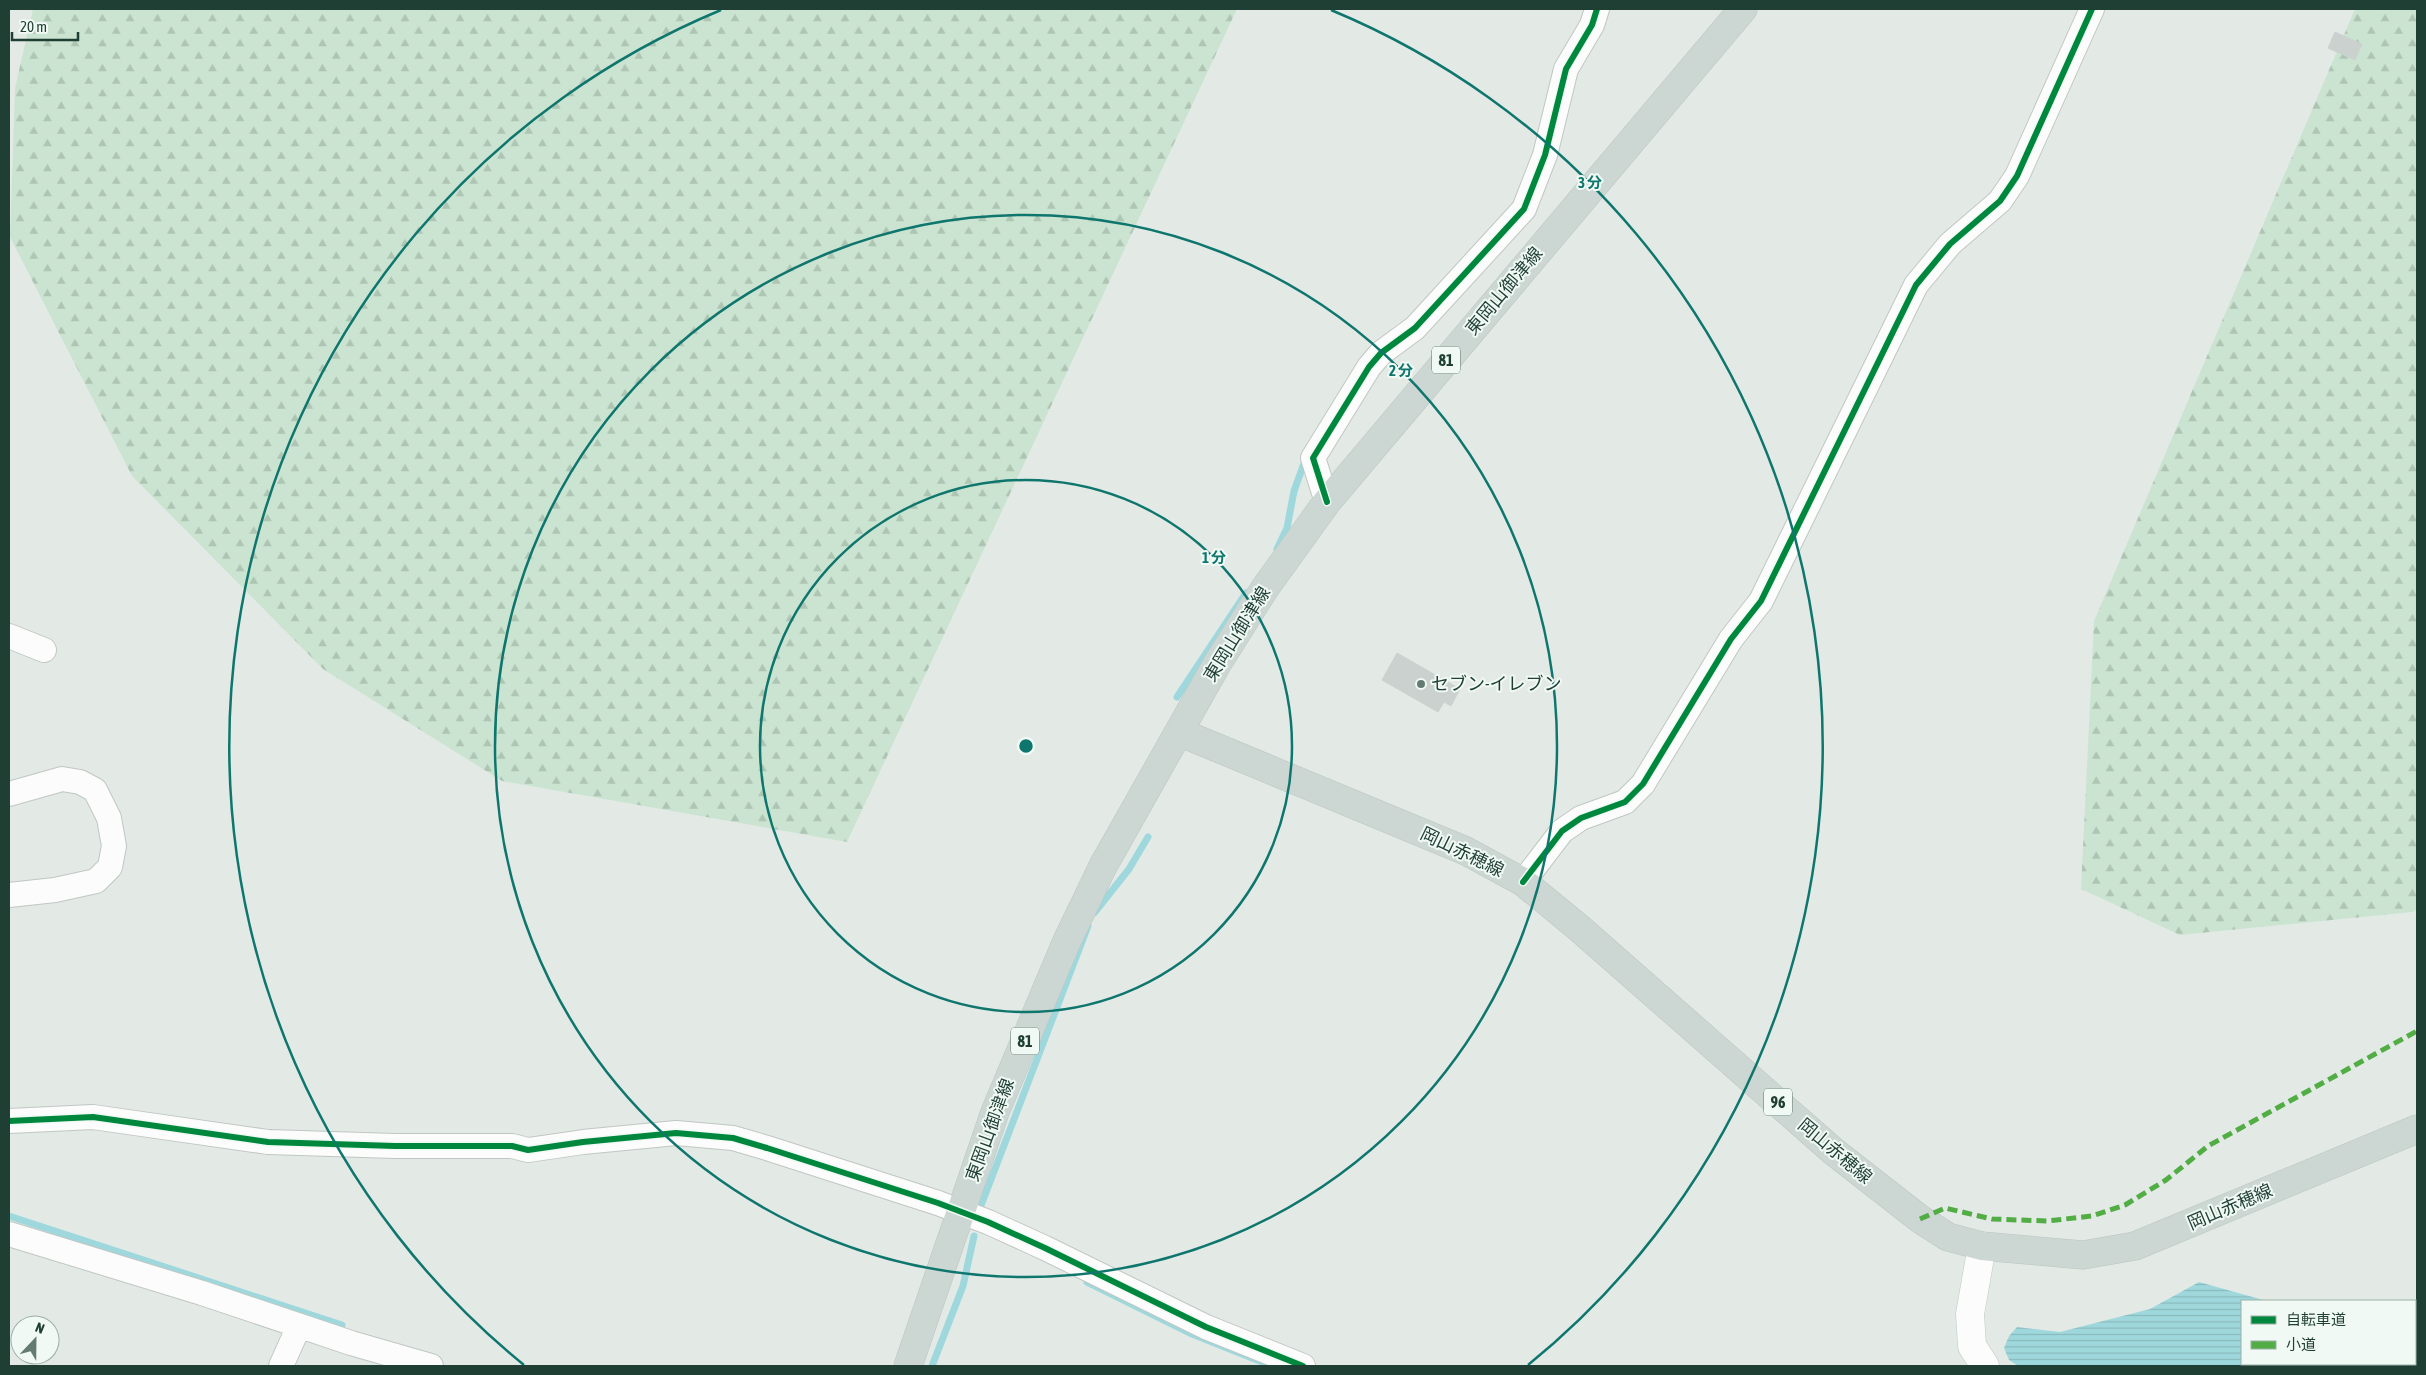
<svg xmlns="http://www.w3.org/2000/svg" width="2426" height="1375" viewBox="0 0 2426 1375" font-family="'Asap Condensed','Noto Sans JP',sans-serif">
<defs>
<pattern id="forest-firs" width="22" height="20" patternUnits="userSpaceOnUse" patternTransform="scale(1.25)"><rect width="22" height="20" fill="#cbe4d1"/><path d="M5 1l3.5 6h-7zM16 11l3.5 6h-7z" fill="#aec5b4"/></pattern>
<pattern id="water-rules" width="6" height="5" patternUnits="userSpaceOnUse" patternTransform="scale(1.25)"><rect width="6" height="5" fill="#9fd8dc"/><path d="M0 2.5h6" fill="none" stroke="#88babd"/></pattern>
</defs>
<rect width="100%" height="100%" fill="#e3eae6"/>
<!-- forest -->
<path fill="url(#forest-firs)" d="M33,9H1237L847,842L502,781L323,669L132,476L10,237L15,88Z
M2355,9H2417V909L2413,912L2180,935L2081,889L2094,621Z"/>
<!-- water -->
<path fill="url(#water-rules)" d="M2199,1282L2267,1301H2242V1364H2408L2409,1366H2018L2009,1360L2004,1348L2009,1336L2017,1327L2060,1332L2150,1309Z"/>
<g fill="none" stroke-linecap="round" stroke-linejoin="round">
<!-- stream -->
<path stroke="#9fd8dc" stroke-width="7" d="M1277,549L1287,528L1294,491L1306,458
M1177,697L1246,593
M1095,912L1129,869L1148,837
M980,1208L1088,926
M9,1216L342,1325
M1087,1282L1192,1334L1272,1366
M932,1366L963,1286L974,1236"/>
</g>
<!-- building -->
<path fill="#cad1ce" stroke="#ccd3cf" d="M2335,32L2362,44L2355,60L2328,48Z
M1397,653L1460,689L1451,706L1444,702L1438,712L1382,680Z"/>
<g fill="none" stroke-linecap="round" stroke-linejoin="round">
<defs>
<path id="street" d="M1327,502L1313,458L1369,367L1381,353L1415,328L1524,209L1545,155L1566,69L1592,25L1597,9
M9,636L44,650
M9,794L62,779L80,782L95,790L109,818L114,846L110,867L96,881L55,890L9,895
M1523,882L1562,831L1581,818L1625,802L1643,784L1731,639L1761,601L1916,285L1950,244L2000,201L2017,176L2092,9
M9,1121L93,1117L268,1142L395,1146H512L528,1150L583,1142L676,1133L733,1138L767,1148L938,1203L988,1222L1045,1248L1206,1327L1303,1366
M9,1234L202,1293L351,1343L431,1366
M281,1366L299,1326"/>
<path id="secondary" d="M1982,1246L1970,1314L1972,1346L1985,1366"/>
<path id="primary" d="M1179,732L1466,851L1523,882L1579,928L1833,1151L1920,1219L1948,1237L1982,1246L2083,1255L2135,1246L2417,1129
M908,1366L995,1112L1066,943L1103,866L1217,664L1265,588L1327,502L1743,9"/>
</defs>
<!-- street casing -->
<use href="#street" stroke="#c0c7c3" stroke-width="26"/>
<!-- secondary casing -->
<use href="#secondary" stroke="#bec8c3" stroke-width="29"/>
<!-- primary casing -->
<use href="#primary" stroke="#bbc6c2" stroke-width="29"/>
<!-- street -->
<use href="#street" stroke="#fbfcfb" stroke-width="24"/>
<!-- secondary -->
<use href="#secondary" stroke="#fbfcfb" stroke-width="28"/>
<!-- primary -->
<use href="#primary" stroke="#ccd6d2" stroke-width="28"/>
<!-- quiet -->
<path stroke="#52ad45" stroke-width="5" stroke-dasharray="10 5" stroke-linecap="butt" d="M1920,1219L1945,1208L1992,1219L2047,1221L2092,1216L2125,1205L2166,1180L2208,1146L2417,1031"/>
<defs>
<path id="cycleway" d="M1327,502L1313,458L1369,367L1381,353L1415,328L1524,209L1545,155L1566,69L1592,25L1597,9
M1523,882L1562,831L1581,818L1625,802L1643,784L1731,639L1761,601L1916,285L1950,244L2000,201L2017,176L2092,9
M9,1121L93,1117L268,1142L395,1146H512L528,1150L583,1142L676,1133L733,1138L767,1148L938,1203L988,1222L1045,1248L1206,1327L1303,1366"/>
</defs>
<!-- cycleway casing -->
<use href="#cycleway" stroke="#f1f9f5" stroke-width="9"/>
<!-- cycleway -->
<use href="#cycleway" stroke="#00873e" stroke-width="6"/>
</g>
<!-- distance rings -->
<g fill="none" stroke="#0f766e" stroke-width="2.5">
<circle cx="1026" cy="746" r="266"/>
<circle cx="1026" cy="746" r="531"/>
<path d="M524 1365A797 797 0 0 1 721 10M1331 10A797 797 0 0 1 1528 1365"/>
</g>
<!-- markers -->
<circle fill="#647b73" stroke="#f1f9f5" stroke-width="2" cx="1421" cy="684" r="5"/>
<g text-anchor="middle" stroke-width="4" stroke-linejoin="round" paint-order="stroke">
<!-- shield labels -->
<g fill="#f1f9f5" stroke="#5e776f" stroke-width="1">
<rect x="1432" y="346.5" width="28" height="27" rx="4"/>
<rect x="1011" y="1027.5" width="28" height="27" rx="4"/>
<rect x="1764" y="1088.5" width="28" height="27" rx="4"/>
</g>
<g font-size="16" font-weight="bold" fill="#1f3f35">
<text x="1446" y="366">81</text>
<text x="1025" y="1047">81</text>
<text x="1778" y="1108">96</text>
</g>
<!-- street labels -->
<g font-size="18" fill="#1f3f35" stroke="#f1f9f5">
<text transform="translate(1504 291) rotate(-50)" y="6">東岡山御津線</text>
<text transform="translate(1237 634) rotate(-58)" y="6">東岡山御津線</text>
<text transform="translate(1462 852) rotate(26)" y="6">岡山赤穂線</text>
<text transform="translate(990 1130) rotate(-70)" y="6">東岡山御津線</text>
<text transform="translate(1835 1151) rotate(40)" y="6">岡山赤穂線</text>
<text transform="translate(2230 1207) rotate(-23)" y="6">岡山赤穂線</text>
</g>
<!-- poi labels -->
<g font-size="18" fill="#1f3f35" stroke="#f1f9f5" text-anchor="start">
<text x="1431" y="690">セブン-イレブン</text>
</g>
</g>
<circle cx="1026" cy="746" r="8" fill="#0f766e" stroke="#f1f9f5" stroke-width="2.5"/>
<g font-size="15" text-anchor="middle" font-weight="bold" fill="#0f766e" stroke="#f1f9f5" stroke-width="4" stroke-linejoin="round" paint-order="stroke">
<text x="1590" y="188">3 分</text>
<text x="1401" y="376">2 分</text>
<text x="1214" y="563">1 分</text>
</g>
<!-- border -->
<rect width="2426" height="1375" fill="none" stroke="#1f3f35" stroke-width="20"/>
<!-- legend -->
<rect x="2241" y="1300" width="175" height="65" fill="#f1f9f5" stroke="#9dafa8"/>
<rect x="2251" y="1316" width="25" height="8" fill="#00873e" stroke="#9dafa8"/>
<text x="2286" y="1325" font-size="15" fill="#1f3f35">自転車道</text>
<rect x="2251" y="1341" width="25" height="8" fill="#52ad45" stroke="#9dafa8"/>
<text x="2286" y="1350" font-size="15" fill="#1f3f35">小道</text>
<!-- north arrow -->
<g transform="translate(35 1340) rotate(22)"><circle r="24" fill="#f1f9f5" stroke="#9dafa8"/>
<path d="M0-4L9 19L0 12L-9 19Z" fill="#647b73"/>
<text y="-8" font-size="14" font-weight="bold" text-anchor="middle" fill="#1f3f35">N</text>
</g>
<!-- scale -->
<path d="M12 32v8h66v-8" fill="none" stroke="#1f3f35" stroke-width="2.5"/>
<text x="20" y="32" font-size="15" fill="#1f3f35" stroke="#f1f9f5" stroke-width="4" paint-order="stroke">20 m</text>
</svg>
